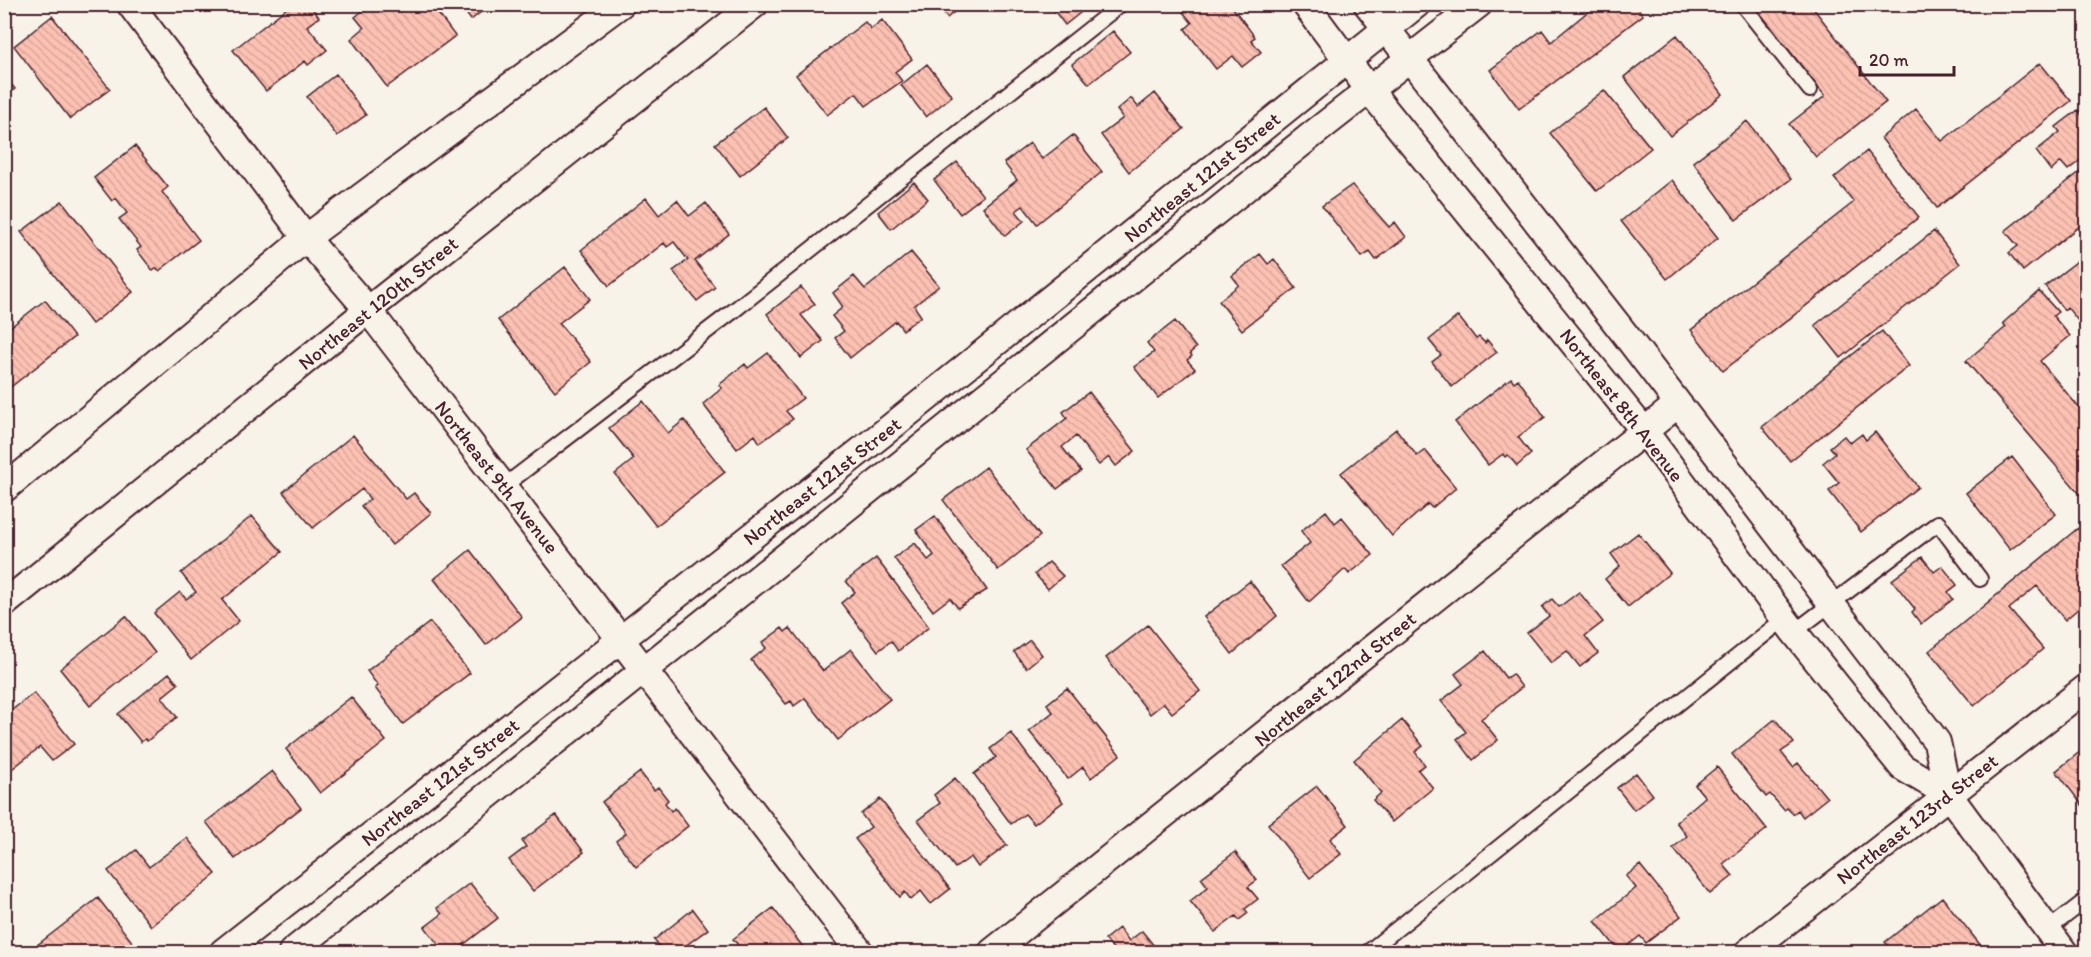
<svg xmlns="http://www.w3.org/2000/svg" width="2091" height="957" viewBox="0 0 2091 957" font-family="Itim,sans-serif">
<defs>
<pattern id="building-back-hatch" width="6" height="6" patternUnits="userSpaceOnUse" patternTransform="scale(1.5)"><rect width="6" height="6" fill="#fbc1b2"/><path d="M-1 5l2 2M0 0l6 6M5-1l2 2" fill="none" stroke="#d9a599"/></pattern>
</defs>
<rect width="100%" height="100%" fill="#f7f3e8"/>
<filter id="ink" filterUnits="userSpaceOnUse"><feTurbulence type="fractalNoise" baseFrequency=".0167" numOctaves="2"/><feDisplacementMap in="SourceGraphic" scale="12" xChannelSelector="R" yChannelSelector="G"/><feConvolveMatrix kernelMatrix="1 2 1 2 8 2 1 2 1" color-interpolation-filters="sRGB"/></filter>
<g filter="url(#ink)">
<!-- building -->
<path fill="url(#building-back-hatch)" stroke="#4a1f2b" stroke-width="1.5" d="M292,4H309L319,17L307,26L327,50L308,65L305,61L266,91L233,50Z
M371,4H431L455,36L387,87L351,39L364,28L355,17Z
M459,4H491L471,20Z
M937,4H964L947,18Z
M1049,4H1081L1085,9L1065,25Z
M1192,4H1230L1255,37L1251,40L1261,52L1242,67L1233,56L1216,69L1185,29L1192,23L1183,12Z
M1597,4H1635L1643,15L1519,109L1490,70L1542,30L1551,42Z
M1753,4H1810L1886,102L1816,157L1789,124L1825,96Z
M52,16L110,89L70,119L14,46Z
M882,20L912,59L895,72L902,81L866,106L856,93L827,115L796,75L865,22L871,29Z
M1113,31L1130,52L1089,84L1072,64Z
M1677,35L1723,94L1670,136L1624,77Z
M2040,63L2071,101L1937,208L1881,138L1916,109L1942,141Z
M927,64L952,96L926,117L901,85Z
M336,74L366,115L337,136L307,97Z
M4,76L15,89L4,98Z
M1604,90L1651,148L1597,191L1550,133Z
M1155,93L1184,129L1129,172L1101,135L1123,118L1117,110L1131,98L1138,107Z
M764,107L788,138L740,176L715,144Z
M2078,110L2086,121V165L2082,159L2068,170L2061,162L2051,171L2036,151L2060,132L2056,127Z
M1747,121L1791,179L1736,220L1693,162Z
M1073,135L1102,172L1037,224L1023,206L1016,211L1024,221L1005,236L983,207L1017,180L1004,163L1030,143L1042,159Z
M135,146L168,187L162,192L199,240L159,271L157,268L153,271L137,250L141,247L119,219L127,213L116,198L112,201L94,178Z
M1867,151L1919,217L1723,371L1691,330L1854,202L1834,178Z
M957,162L983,196L960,214L934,180Z
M2086,167V221L2023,271L2009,253L2018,246L2005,231Z
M1672,180L1718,238L1667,279L1621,221Z
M914,182L928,199L891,229L878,212Z
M1352,185L1389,227L1395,222L1406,237L1376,260L1370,252L1362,257L1322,206Z
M646,198L659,215L677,200L689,216L706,203L729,234L695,261L715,287L697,301L673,271L688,260L674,242L667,247L664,243L609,286L581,250Z
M62,201L133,292L92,324L21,232Z
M1934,231L1960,264L1841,358L1815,325Z
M911,252L939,286L914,306L921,316L903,330L896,321L850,358L835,338L844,331L832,316L843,307L833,293L854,276L865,289Z
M1260,254L1268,264L1274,259L1296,288L1242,330L1219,301L1239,285L1232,276Z
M2084,256L2086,325L2083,327L2067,307L2064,310L2045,286Z
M565,267L590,299L559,323L591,362L555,391L498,320Z
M801,287L815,304L801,315L823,341L801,358L767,314Z
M2039,291L2058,312L2053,316L2070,336L2040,361L2086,416V501L1966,361L2006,327L2003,323Z
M45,300L74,337L7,390L4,386V332Z
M1458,316L1476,339L1479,337L1485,343L1487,340L1497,352L1452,387L1432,362L1441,355L1429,340Z
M1175,321L1196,348L1190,353L1192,356L1187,360L1195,369L1158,398L1134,367L1154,352L1147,343Z
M1882,331L1909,366L1790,461L1762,427Z
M768,353L803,398L786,411L793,419L760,443L755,435L737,449L703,404L722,388L719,385L745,364L748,368Z
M1511,378L1514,382L1518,379L1545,417L1518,437L1531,454L1517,466L1508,455L1505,457L1503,454L1488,465L1455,422Z
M1089,392L1135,451L1116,466L1109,457L1099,465L1076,436L1062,447L1081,471L1057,489L1026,450L1067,418L1063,412Z
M643,401L668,433L684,420L725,472L656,526L615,474L634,459L609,428Z
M1396,429L1417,456L1425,450L1456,488L1432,508L1428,504L1392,536L1341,473Z
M1875,432L1918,487L1861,532L1829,491L1839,483L1823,463L1835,453L1830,447L1844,436L1850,443L1862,434L1866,440Z
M353,435L406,499L414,493L431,513L392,545L361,506L370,499L362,489L313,528L283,492Z
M2012,457L2056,514L2010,550L1966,493Z
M986,467L1040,536L998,570L943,500Z
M1326,511L1335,523L1342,517L1373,555L1349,574L1345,569L1309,602L1281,566L1310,543L1301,531Z
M252,516L282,552L222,600L239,621L191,660L154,613L180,592L186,599L196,592L181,573Z
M935,516L987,590L958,608L950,598L933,611L894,558L915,543L928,560L934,555L916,530Z
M2078,528L2086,539V602L2065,620L2037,586L2009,609L2043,649L1974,706L1929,651Z
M1638,533L1670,573L1628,607L1605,579L1620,566L1611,554Z
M470,550L522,617L486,645L434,579Z
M1922,557L1934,572L1942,566L1957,585L1948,592L1953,599L1921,624L1912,612L1915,609L1892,580Z
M876,558L929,627L898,651L891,641L878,651L841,603L855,592L846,581Z
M1049,562L1063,576L1048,589L1035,574Z
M1250,581L1277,616L1232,654L1204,617Z
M1579,592L1603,622L1585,636L1598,653L1580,667L1567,651L1551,663L1527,633L1549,616L1542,607L1552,599L1559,607Z
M126,616L155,653L90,706L60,669Z
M430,622L470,673L403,724L375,688L378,686L367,671Z
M1148,625L1200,691L1172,713L1164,703L1150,714L1106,658Z
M782,628L785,632L790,628L823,671L851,649L890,699L838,740L805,698L794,706L791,701L786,704L751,660L766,648L762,643Z
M1030,640L1042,655L1026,668L1014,652Z
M1485,651L1506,678L1512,674L1522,687L1481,719L1498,740L1473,760L1457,739L1466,732L1441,701L1463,684L1455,674Z
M169,673L178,684L162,697L177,717L147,741L145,739L141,742L118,714Z
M1067,688L1120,755L1091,778L1083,767L1068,779L1029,731L1053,712L1047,704Z
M34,693L74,744L52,761L40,747L4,775V716Z
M351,697L386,741L320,793L286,749Z
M1775,719L1794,743L1781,752L1793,767L1798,763L1827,798L1803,817L1798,810L1793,814L1787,808L1784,810L1770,794L1766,797L1732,754Z
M1402,720L1423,746L1415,752L1425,765L1418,770L1433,788L1392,822L1373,800L1381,793L1354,760Z
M1011,733L1063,802L1034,824L1025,814L1011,824L974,774L996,757L990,749Z
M2086,747V810L2056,771Z
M1717,767L1767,829L1723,864L1733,876L1710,894L1673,848L1687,836L1676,822L1705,797L1695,785Z
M272,771L301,808L235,859L206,822Z
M640,772L654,790L658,787L668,800L665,803L671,811L675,808L688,826L636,867L616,841L626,833L602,802Z
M1636,773L1653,795L1634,810L1617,788Z
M955,778L1007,845L978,867L971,857L955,868L918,820L940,803L934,795Z
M1317,786L1348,825L1330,839L1341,854L1310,878L1268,824Z
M880,799L950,889L931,904L921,891L911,900L905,892L900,897L855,839L871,827L861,814Z
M556,815L584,852L533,891L509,860L526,847L522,841Z
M187,838L216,874L151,926L108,871L136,850L149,867Z
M1235,852L1257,880L1248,887L1258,899L1245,909L1248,913L1239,920L1236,916L1215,932L1190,901L1208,887L1201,878Z
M1640,865L1681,916L1646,943L1640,936L1620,952L1595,921L1636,888L1626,876Z
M470,883L498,918L454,952H444L425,927L442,914L437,908Z
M1942,897L1986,952H1893L1885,942Z
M98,898L133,943L121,952H35L32,949Z
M773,908L807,952H744L733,939Z
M693,909L708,929L677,952H664L654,940Z
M1119,928L1129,941L1142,931L1159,952H1116L1105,939Z"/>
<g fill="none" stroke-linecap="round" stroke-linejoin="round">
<defs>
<path id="lane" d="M1742,4L1810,90
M504,486L732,312L1121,4
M1794,632L1938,523L1980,579
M2046,931L2086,900
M1368,952L1784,619"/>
<path id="street" d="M130,4L306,238L368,310L860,952
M1305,4L1370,91L1645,432L1794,632L1902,767L1948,794
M1367,4L1624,333L1937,742L1948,794L2064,952
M4,489L306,238L621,4
M4,604L368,310L755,4
M223,952L886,431L1417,4
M292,952L1313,134L1479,4
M992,952L1678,404
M1748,952L2086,688"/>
</defs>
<!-- lane casing -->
<use href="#lane" stroke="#4a1f2b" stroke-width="18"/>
<!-- street casing -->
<use href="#street" stroke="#4a1f2b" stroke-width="30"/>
<!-- lane -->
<use href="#lane" stroke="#f7f3e8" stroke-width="14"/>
<!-- street -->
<use href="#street" stroke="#f7f3e8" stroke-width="26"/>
</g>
</g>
<g text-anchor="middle" stroke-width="4.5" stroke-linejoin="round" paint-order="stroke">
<!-- street labels -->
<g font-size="20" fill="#4a1f2b" stroke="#f7f3e8">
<text transform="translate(1202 177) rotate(-39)" y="7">Northeast 121st Street</text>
<text transform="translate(378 303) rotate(-39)" y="7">Northeast 120th Street</text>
<text transform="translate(1622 405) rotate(52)" y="7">Northeast 8th Avenue</text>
<text transform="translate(497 477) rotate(52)" y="7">Northeast 9th Avenue</text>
<text transform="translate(822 481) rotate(-38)" y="7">Northeast 121st Street</text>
<text transform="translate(1335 679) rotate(-39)" y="7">Northeast 122nd Street</text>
<text transform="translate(440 782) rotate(-38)" y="7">Northeast 121st Street</text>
<text transform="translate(1917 819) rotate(-38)" y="7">Northeast 123rd Street</text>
</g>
</g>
<!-- margin -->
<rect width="2091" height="957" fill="none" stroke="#f7f3e8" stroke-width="24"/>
<rect x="12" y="12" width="2067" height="933" fill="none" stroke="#4a1f2b" stroke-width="2" filter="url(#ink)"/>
<!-- scale -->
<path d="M1860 66v9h94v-9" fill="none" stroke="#4a1f2b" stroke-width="3"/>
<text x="1869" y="66" font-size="18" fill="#4a1f2b" stroke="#f7f3e8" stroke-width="4.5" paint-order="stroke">20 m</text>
</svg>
